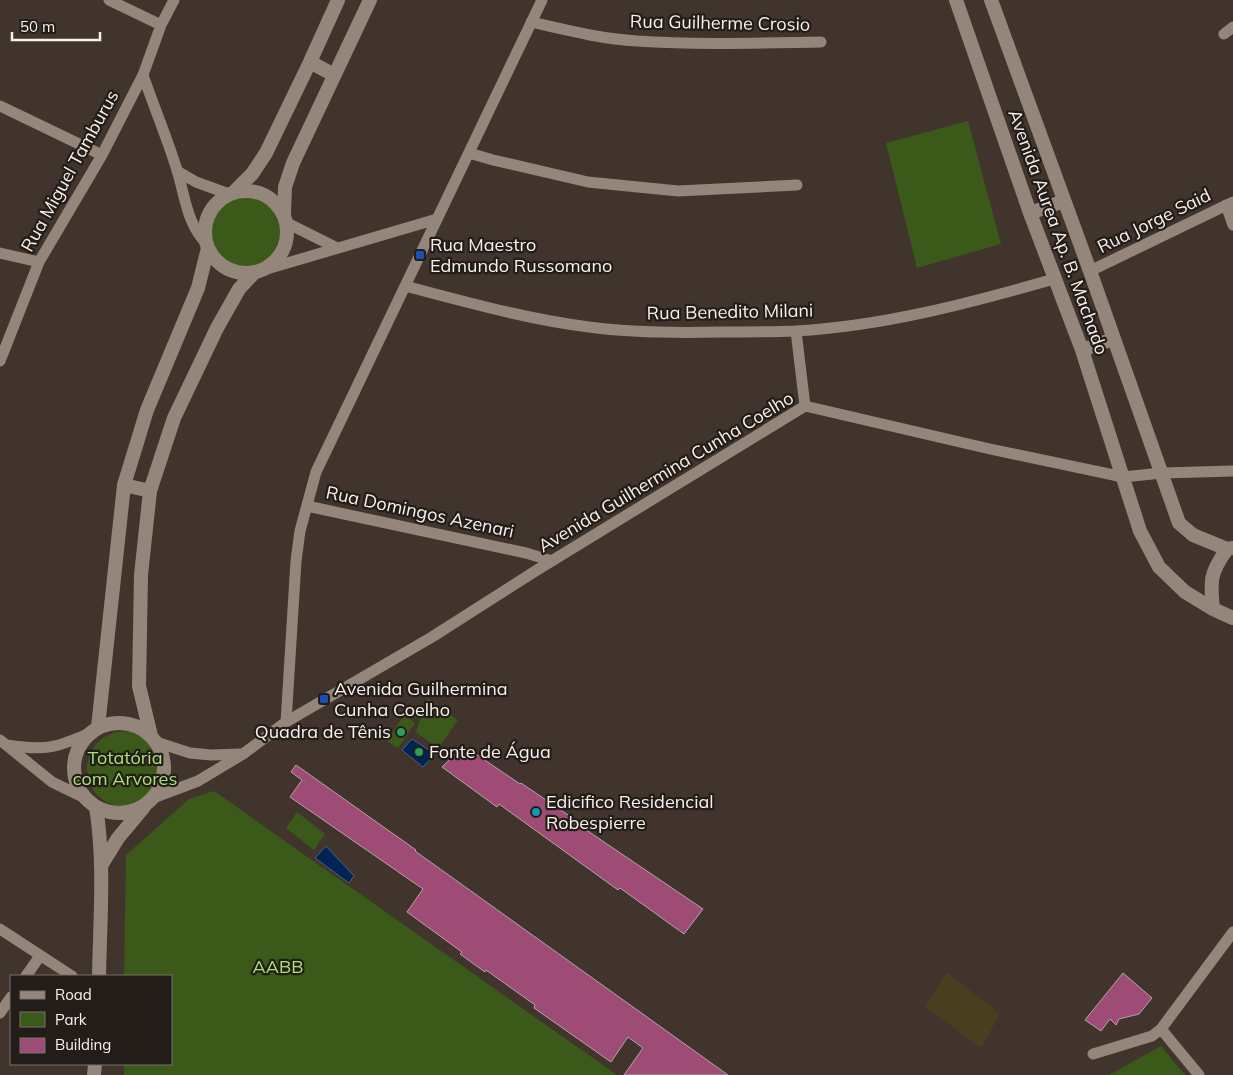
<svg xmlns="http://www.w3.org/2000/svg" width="1233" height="1075" viewBox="0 0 1233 1075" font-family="Mulish,sans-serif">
<rect width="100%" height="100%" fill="#41342c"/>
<!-- green -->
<path fill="#3b5918" d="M968,121L1001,244L917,268L886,143Z
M210 232a35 35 0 1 1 70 0a35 35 0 1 1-70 0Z
M427,698L458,720L438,749L416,732Z
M404,715L415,723L398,748L387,741Z
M87 769a38 38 0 1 1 76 0a38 38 0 1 1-76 0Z
M214,791L617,1075H124V1064H171V976H124L126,855L189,799Z
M297,812L325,834L314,850L286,828Z
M1161,1046L1185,1075H1109Z"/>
<!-- sand -->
<path fill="#473f1e" d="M947,972L1000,1014L981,1048L925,1006Z"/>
<!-- water -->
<path fill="#022454" stroke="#4c6181" d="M412,739L435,754L423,767L402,750Z
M326,846L354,876L349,883L315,858Z"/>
<!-- building -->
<path fill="#9e4c75" stroke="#b5a3aa" d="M464,746L520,784L521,783L574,819L573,821L703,909L684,934L620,888L618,890L499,804L497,807L442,767Z
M296,765L416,850L415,851L728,1075H624L643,1048L628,1037L611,1062L534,1008L535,1005L486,970L485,972L460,954L462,952L407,912L423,889L290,797L302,780L291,772Z
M1123,973L1152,998L1139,1014L1119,1019L1116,1025L1110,1019L1101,1031L1085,1020Z"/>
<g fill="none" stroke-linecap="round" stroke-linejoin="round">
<!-- minor -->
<path stroke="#95867c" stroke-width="11" d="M109,0L161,25
M531,22C566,30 601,39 637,41C698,45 759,43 821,42
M1224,34L1233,27
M143,75C154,107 167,138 177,170C185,196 187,225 207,244
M0,106L102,155
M469,153L493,160L588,182L678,191L797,185
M177,171L196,182L229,194
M1226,205L1233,225
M287,223L337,248
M0,253L39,262
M260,271L437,219
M1090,271L1233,202
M405,286C466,302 526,319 589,327C632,333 677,333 721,332C746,332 771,332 796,331C884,326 970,303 1054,279
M796,331L805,406
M0,361L39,262L102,155L143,75L161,25L174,0
M307,506L526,553L552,561
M286,722L296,561L300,531L316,472L542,0
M0,740L52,782L85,798
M156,742L190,753L211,755L241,754
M7,745C45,751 56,748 90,733
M153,798L198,781L243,754L286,722L432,637L537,570L805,406L990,449L1123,477L1162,473L1233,471
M0,929L72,976
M26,976L40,956
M0,1013L11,997
M1161,1029L1199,1075
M1093,1054L1152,1036L1161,1029L1233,932"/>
<!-- tertiary -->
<path stroke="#95867c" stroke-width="14" d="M956,0L1030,213L1082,350L1140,531L1159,567L1185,592L1213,609L1233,618
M991,0L1090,271L1179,523L1193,535L1227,549L1233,548
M310,62L334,75
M205 232a41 41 0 1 1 82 0a41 41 0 1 1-82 0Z
M234,192L252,174L266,153L310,62L338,0
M1030,213L1064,201
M284,214L285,187L293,163L370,0
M1082,350L1113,339
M124,485L150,491
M1213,609C1210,580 1210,573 1227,549
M74 768a45 45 0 1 1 90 0a45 45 0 1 1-90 0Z
M98,727L124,485L147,410L198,288L208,248
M151,736L139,686L141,575L150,491L174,418L217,328L239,289L254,273
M96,807C105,863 100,920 99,976
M102,864L118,838L144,807
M94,1075L95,1064"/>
</g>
<!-- markers -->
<g fill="#1a4fb4" stroke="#231d19" stroke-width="2">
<rect x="415" y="250" width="10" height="10" rx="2.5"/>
<rect x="319" y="694" width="10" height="10" rx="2.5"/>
</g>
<g fill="#2e9e5b" stroke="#231d19" stroke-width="2">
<circle cx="401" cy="732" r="5"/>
<circle cx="419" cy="752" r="5"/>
</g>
<circle fill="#0f9aa8" stroke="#231d19" stroke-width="2" cx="536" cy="812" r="5"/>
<g text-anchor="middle" stroke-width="4.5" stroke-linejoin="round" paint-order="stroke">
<!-- street labels -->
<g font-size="18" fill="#f9f0eb" stroke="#231d19">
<text transform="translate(720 23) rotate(1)" y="6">Rua Guilherme Crosio</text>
<text transform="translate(70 171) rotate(-61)" y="6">Rua Miguel Tamburus</text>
<text transform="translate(1154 221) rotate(-26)" y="6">Rua Jorge Said</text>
<text transform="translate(1058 232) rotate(70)" y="6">Avenida Aurea Ap. B. Machado</text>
<text transform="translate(730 312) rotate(-1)" y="6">Rua Benedito Milani</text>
<text transform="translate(666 472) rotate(-31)" y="6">Avenida Guilhermina Cunha Coelho</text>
<text transform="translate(420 512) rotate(12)" y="6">Rua Domingos Azenari</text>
</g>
<!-- poi labels -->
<g font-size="18" fill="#f9f0eb" stroke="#231d19" text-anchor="start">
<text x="430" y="251">Rua Maestro<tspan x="430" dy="21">Edmundo Russomano</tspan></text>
<text x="334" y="695">Avenida Guilhermina<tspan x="334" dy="21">Cunha Coelho</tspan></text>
<text x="391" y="738" text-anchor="end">Quadra de Tênis</text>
<text x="429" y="758">Fonte de Água</text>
<text x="546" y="808">Edicifico Residencial<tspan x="546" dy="21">Robespierre</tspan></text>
</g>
<!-- park labels -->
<g font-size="18" fill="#a9e075" stroke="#231d19">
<text x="125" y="764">Totatória<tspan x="125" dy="21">com Arvores</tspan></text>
<text x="278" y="973">AABB</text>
</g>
</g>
<!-- legend -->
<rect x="10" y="975" width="162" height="90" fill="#231d19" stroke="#79716d"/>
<rect x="20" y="991" width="25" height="8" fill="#95867c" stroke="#79716d"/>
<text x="55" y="1000" font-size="15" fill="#f9f0eb">Road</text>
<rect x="20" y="1012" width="25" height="15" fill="#3b5918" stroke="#79716d"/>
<text x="55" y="1025" font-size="15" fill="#f9f0eb">Park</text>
<rect x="20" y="1038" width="25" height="15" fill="#9e4c75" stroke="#79716d"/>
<text x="55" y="1050" font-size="15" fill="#f9f0eb">Building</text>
<!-- scale -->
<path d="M12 32v8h88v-8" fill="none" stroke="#f9f0eb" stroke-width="2.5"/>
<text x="20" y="32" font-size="15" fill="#f9f0eb" stroke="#231d19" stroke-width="4" paint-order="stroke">50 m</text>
</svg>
